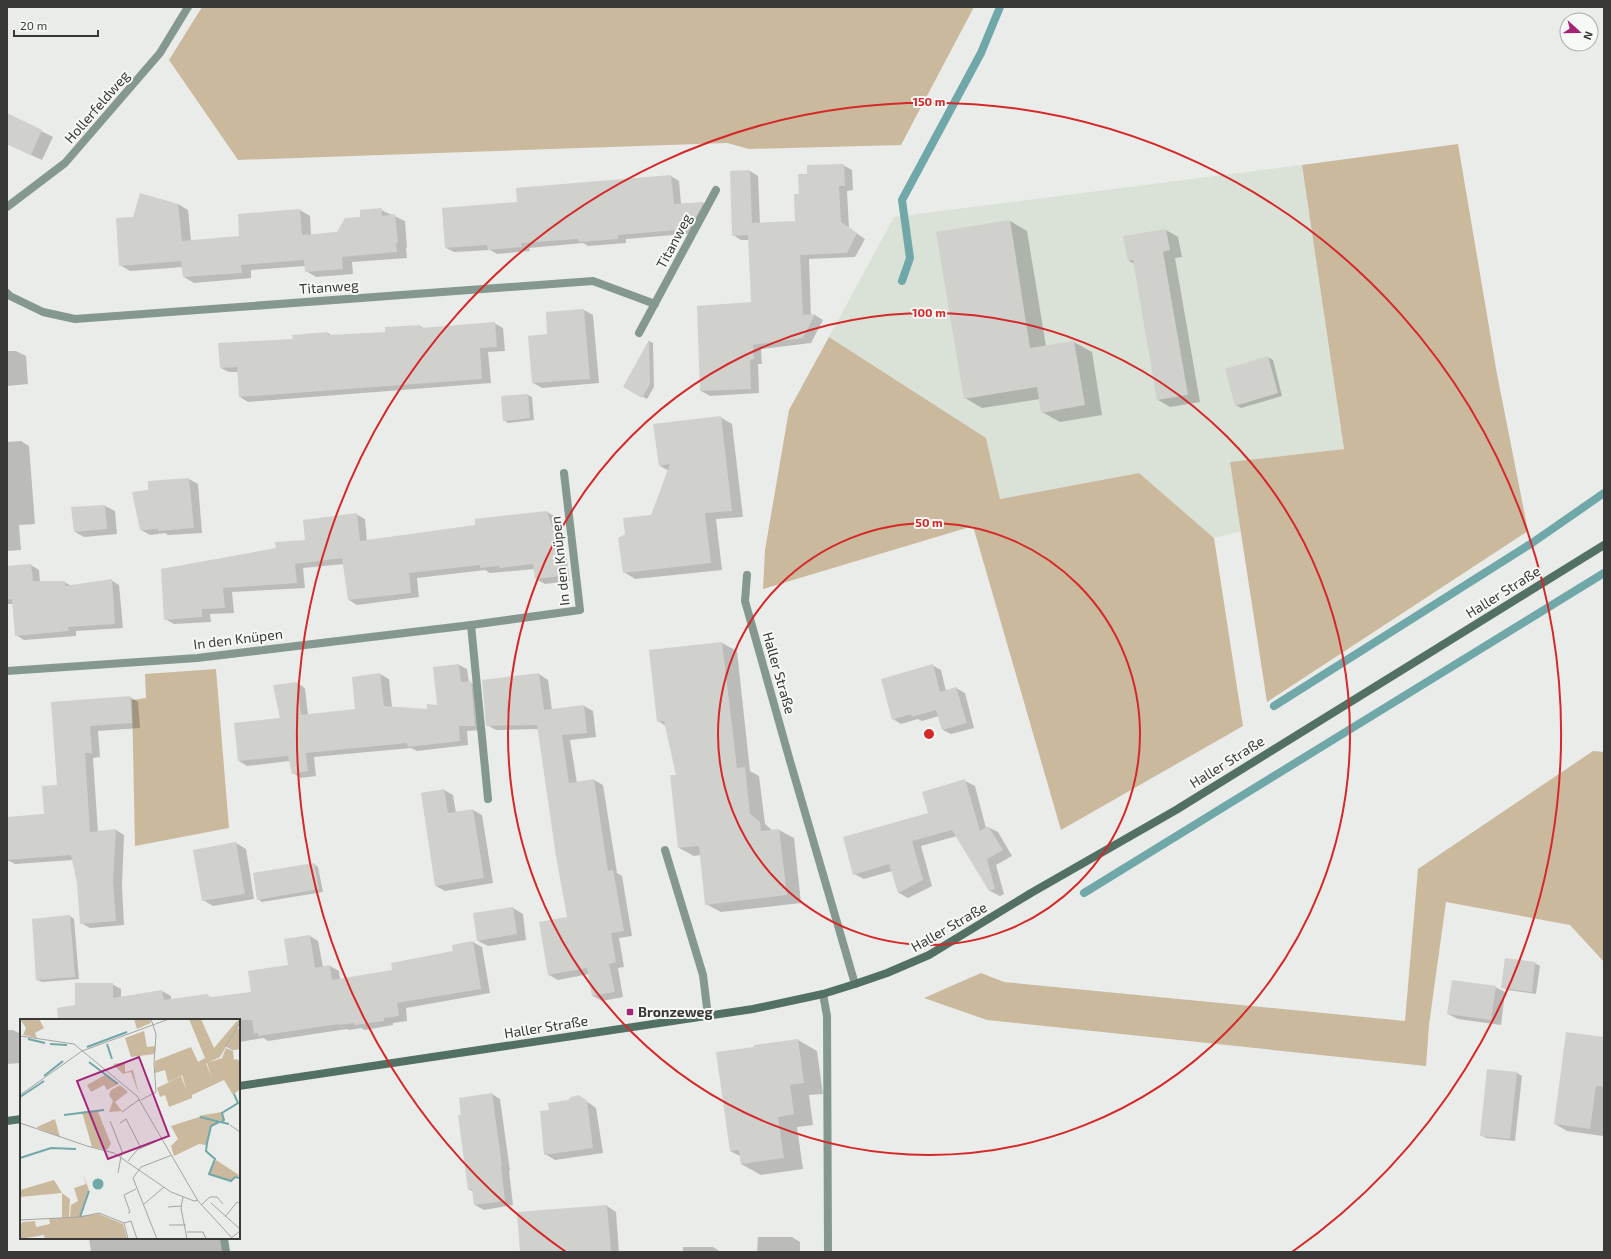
<svg xmlns="http://www.w3.org/2000/svg" width="1611" height="1259" viewBox="0 0 1611 1259" font-family="'Exo 2',sans-serif">
<rect width="100%" height="100%" fill="#eaece9"/>
<!-- built -->
<path fill="#dae1d7" d="M1302,165L1344,449L1230,462L1241,531L1214,538L1139,473L1000,499L986,438L829,337L894,217Z"/>
<!-- green -->
<path fill="#cbb99e" d="M202,7H974L901,145L749,149L727,143L238,160L169,60Z
M1458,144L1497,374L1528,531L1267,702L1230,462L1344,449L1302,165Z
M829,337L986,438L1000,499L1139,473L1214,538L1243,726L1061,830L973,526L763,589L765,550L789,410Z
M216,669L229,828L135,846L132,700L146,698L145,674Z
M1593,751L1604,752V962L1570,925L1446,902L1429,1025L1426,1066L987,1020L924,998L981,973L1004,982L1405,1021L1418,869Z"/>
<!-- shadow -->
<path fill="#0003" d="M7,114L53,137L42,160L7,144Z
M843,165L852,170L853,190L847,191L849,228L865,239L855,257L809,259L811,316L815,315L823,320L811,343L761,349L762,364H758L759,393L710,396L701,391L752,303L749,240H741L733,235L750,171L758,176L760,224L796,222L800,195L808,175Z
M671,176L679,181L681,204L703,203L711,207L697,233L626,239V243L588,246L583,243L529,248L530,251L497,254L490,250L454,252L446,248L518,203Z
M178,204L188,210L191,241L240,237L300,210L310,216L311,235L338,232L361,218L381,210L405,221L407,248H406L407,258L352,262L353,274L316,277L306,271L305,266L251,270V278L194,283L184,277L183,267L130,271L120,265L134,218Z
M1010,221L1027,231L1046,346L1074,342L1092,352L1102,415L1060,422L1042,412L1040,399L982,408L965,398Z
M1166,230L1178,237L1182,257L1175,258L1200,402L1170,407L1158,400L1135,264L1129,261Z
M584,310L593,315L599,383L542,388L533,383L548,335L547,313Z
M494,323L503,328L505,351L488,352L491,383L248,402L240,397L238,372H229L221,368L328,333L332,336L386,333L420,326L425,329Z
M649,341L653,343L654,387L647,399L624,386Z
M7,351H16L26,356L28,384L7,386Z
M1268,357L1273,360L1282,396L1241,408L1236,405Z
M528,395L532,397L534,420L508,423L504,420Z
M720,417L732,424L743,517L716,519L722,570L635,579L624,572L651,516L669,471L660,466Z
M21,441L29,446L35,524L19,525L21,550L7,551V442Z
M189,479L198,484L202,533L168,535L165,533L150,535L141,530L149,491V482Z
M105,506L115,511L117,534L84,537L75,532Z
M547,512L556,517L565,548L570,581L545,584L536,579L535,569L490,573L485,570L417,578L419,597L357,605L349,600L344,564L303,568L305,588L232,592L234,613L210,614L211,622L174,624L165,619L277,548L306,541L356,514L365,519L367,541L477,526Z
M31,565L39,570L40,582H64L72,586L111,580L119,585L123,628L76,631V636L24,640L16,635L14,604H7V567Z
M722,643L737,651L750,771L759,776L765,824L773,831L779,830L794,838L801,903L721,912L706,904L701,855L694,856L679,848L677,776L666,726L658,721L651,651Z
M459,665L467,669L469,682L479,687L483,730L467,731L468,745L417,751L411,748L314,757L316,776L301,778L293,773L290,761L247,766L239,761L281,719L297,683L305,688L308,715L356,710L353,678L380,674L389,679L392,707L428,710L438,706Z
M932,665L941,670L946,691L956,688L965,693L974,728L951,734L943,730L939,716L922,721L918,719L901,724L893,719Z
M539,674L548,680L552,710L584,706L593,711L596,737L570,740L577,783L594,780L603,785L617,873L622,876L632,936L619,938L624,967L618,968L623,997L602,1001L593,996L589,974L558,980L549,975L568,917L538,729L496,730L487,725L483,681Z
M130,697L138,702L140,728L98,731L100,757L93,758L98,832L116,830L124,835L122,886L124,925L90,928L81,923L78,883L73,860L15,864L7,860V818L46,814L58,786L52,703Z
M965,781L975,786L986,828L988,827L998,832L1012,856L996,865L1004,894L1000,896L990,891L957,836L921,846L932,886L908,898L899,893L892,871L864,879L854,874L929,813Z
M444,790L453,795L456,813L473,810L482,815L493,883L445,891L436,886L422,793Z
M236,843L246,849L254,899L213,906L203,900Z
M314,864L318,867L323,892L262,902L258,899Z
M513,908L523,914L526,940L488,946L478,941Z
M70,916L74,919L79,979L42,982L37,980Z
M310,936L318,941L323,967L330,966L339,971L340,980L393,971L454,952L473,942L482,947L490,993L406,1008L407,1021L393,1023V1025L365,1030L361,1028L349,1030L347,1029L268,1041L263,1038L239,1042V1020H76L112,984L121,989V998L162,991L171,996V1000L213,998L253,993L290,965Z
M1506,959L1535,963L1540,966L1536,994L1507,990L1502,987Z
M1495,987L1505,992L1501,1025L1458,1019L1448,1014Z
M7,1030H13L21,1034V1063L7,1064Z
M1604,1034L1603,1136L1567,1131L1555,1124L1603,1038Z
M798,1040L817,1051L823,1094L809,1095L813,1125L797,1127L803,1169L761,1175L741,1164L740,1156L730,1151L755,1046Z
M1488,1070L1517,1073L1522,1076L1515,1141L1486,1138L1481,1135Z
M492,1094L500,1099L510,1171H509L513,1205L484,1210L475,1205L473,1192L469,1189L462,1116Z
M579,1096L596,1108L603,1153L555,1160L545,1154L568,1101Z
M607,1206L616,1212L619,1252H521L518,1213Z
M758,1237H792L800,1242V1252H757Z
M89,1238H227L229,1252H91Z
M683,1247H713L721,1252H683Z"/>
<g fill="none" stroke-linecap="round" stroke-linejoin="round">
<!-- stream -->
<path stroke="#70a7a9" stroke-width="8" d="M902,281L910,258L902,200L981,53L1000,7
M1274,706L1532,543L1604,493
M1084,893L1604,573"/>
</g>
<!-- building -->
<path fill="#d0d0cc" d="M7,113L42,130L31,155L7,144Z
M844,164L845,186H839L841,222L857,233L847,253L800,255L803,315L815,314L803,338L753,345L754,359L750,360L751,389L700,391L697,306L751,302L748,235L732,236L730,171L750,170L752,223L795,221L794,194H799L798,174H807V165Z
M671,175L674,204L704,202L689,229L618,235V239L579,242L578,239L521,243L522,247L488,250L487,245L445,248L442,208L517,202L516,188Z
M140,193L178,204L182,241L239,236L238,214L300,209L302,235L337,232L345,218L360,217V210L382,208V216L395,214L398,243H396L397,252L342,257L343,269L305,272L304,260L241,265L242,273L183,277L181,261L119,266L116,218L133,217Z
M1010,220L1030,348L1074,341L1085,405L1041,413L1037,387L964,399L936,232Z
M1166,229L1170,250L1163,252L1188,395L1157,400L1133,260L1128,261L1123,236Z
M584,309L590,379L532,383L528,336L547,334L546,312Z
M495,322L497,347L480,348L482,379L239,397L237,367L220,368L218,343L293,339L292,335L328,332V335L385,332V327L420,325L421,328Z
M649,340L650,384L642,398L623,387Z
M1268,356L1278,393L1235,406L1225,369Z
M528,394L530,418L503,421L501,396Z
M721,416L732,511L705,513L711,563L623,573L618,538L625,534L623,518L651,515L670,464L659,466L653,424Z
M189,478L194,528L158,531V529L140,530L132,492L148,490V481Z
M105,505L107,529L74,532L71,507Z
M547,511L557,542L561,576L535,579L533,564L500,568L499,566L480,568V565L409,573L411,593L348,600L342,558L295,564L297,583L223,588L225,608L202,609V617L164,620L161,569L276,548L275,542L305,540L303,520L357,513L360,541L475,525V519Z
M31,564L33,581H65V586L112,579L115,624L68,627L69,631L15,636L12,599L7,600V566Z
M722,642L737,768L745,767L750,814L760,822L761,831L779,829L787,895L705,905L699,846L678,848L670,775H676L664,721L657,722L649,650Z
M459,664L461,682L471,681L475,726H459L460,741L408,747L407,743L306,753L308,771L292,774L288,756L238,761L234,723L280,718L273,685L297,682L301,715L355,709L352,677L380,673L384,706L427,709V704L437,705L433,667Z
M933,664L940,692L956,687L967,723L942,730L936,710L912,717L911,714L892,720L881,679Z
M539,673L544,710L584,705L587,733L562,735L569,783L594,779L608,871L613,870L624,931L611,933L616,962L609,964L615,992L592,996L587,968L548,975L539,922L567,917L556,856L537,725L486,726L482,680Z
M130,696L132,723L90,726L92,753H85L90,832L116,829L113,881L116,921L80,924L77,883L71,855L7,860V817L44,814L42,786L57,785L51,702Z
M965,779L980,831L988,826L1003,850L987,859L995,889L989,891L952,830L912,841L923,880L898,893L889,864L853,875L843,837L928,813L922,792Z
M444,789L448,813L473,809L484,878L435,886L421,793Z
M236,842L245,894L202,901L193,850Z
M314,863L319,889L257,900L253,873Z
M513,907L517,934L477,941L473,913Z
M70,915L75,977L36,980L32,919Z
M310,935L315,968L330,965L332,980L392,970L391,963L453,951L452,945L473,941L481,989L397,1003L399,1016L384,1018V1021L355,1025L354,1023L339,1025V1024L258,1036V1033L254,1034L252,1020H58L57,1008L75,1005V983H113V998L162,990L164,1000L207,994L211,997L251,992L248,971L288,965L284,939Z
M1505,958L1535,962L1532,992L1501,988Z
M1452,980L1496,986L1491,1020L1447,1014Z
M1566,1032L1604,1037V1087L1596,1086L1590,1129L1554,1124Z
M798,1039L804,1083L790,1085L794,1114L778,1117L784,1158L741,1164L739,1150L730,1151L716,1052L754,1047V1045Z
M1487,1069L1517,1072L1510,1139L1480,1136Z
M492,1093L502,1166H501L505,1201L474,1205L472,1189L468,1190L458,1115H461L459,1098Z
M579,1095L587,1101L593,1148L544,1155L540,1111L549,1110L548,1103L568,1100L571,1097Z
M607,1205L611,1251L520,1252L517,1212Z"/>
<g fill="none" stroke-linecap="round" stroke-linejoin="round">
<!-- lane -->
<path stroke="#849890" stroke-width="8" d="M665,850L703,975L708,1016
M224,1238L226,1252"/>
<!-- street -->
<path stroke="#849890" stroke-width="8" d="M7,207L65,163L160,53L188,7
M7,293L10,296L43,312L75,319L593,281L655,304
M639,333L716,190
M747,575L745,601L790,761L855,984
M471,625L488,799
M7,671L197,658L471,625L580,610L564,473
M823,994L827,1016L828,1252"/>
<!-- secondary -->
<path stroke="#537064" stroke-width="8" d="M239,1086L753,1009L823,994L855,984L887,973L929,955L1031,893L1176,810L1604,545
M7,1121L21,1119"/>
</g>
<!-- distance rings -->
<g fill="none" stroke="#d62828" stroke-width="2">
<circle cx="929" cy="734" r="211"/>
<circle cx="929" cy="734" r="421"/>
<path d="M566 1252A632 632 0 1 1 1292 1252"/>
</g>
<!-- markers -->
<rect fill="#a42577" stroke="#f7f9f6" stroke-width="1.5" x="626" y="1008" width="8" height="8" rx="2"/>
<g text-anchor="middle" stroke-width="4" stroke-linejoin="round" paint-order="stroke">
<!-- street labels -->
<g font-size="14" fill="#393a38" stroke="#f7f9f6">
<text transform="translate(97 107) rotate(-49)" y="5">Hollerfeldweg</text>
<text transform="translate(674 241) rotate(-62)" y="5">Titanweg</text>
<text transform="translate(329 287) rotate(-4)" y="5">Titanweg</text>
<text transform="translate(560 561) rotate(-96)" y="5">In den Knüpen</text>
<text transform="translate(1503 592) rotate(-32)" y="5">Haller Straße</text>
<text transform="translate(238 639) rotate(-7)" y="5">In den Knüpen</text>
<text transform="translate(779 673) rotate(74)" y="5">Haller Straße</text>
<text transform="translate(1227 762) rotate(-32)" y="5">Haller Straße</text>
<text transform="translate(949 927) rotate(-30)" y="5">Haller Straße</text>
<text transform="translate(546 1027) rotate(-9)" y="5">Haller Straße</text>
</g>
<!-- poi labels -->
<g font-size="14" font-weight="bold" fill="#393a38" stroke="#f7f9f6" text-anchor="start">
<text x="638" y="1017">Bronzeweg</text>
</g>
</g>
<!-- overview -->
<g transform="translate(20 1019)">
<rect width="220" height="220" fill="#eaece9"/>
<path d="M0,0H19L24,9L15,14L17,19L3,16L6,9ZM114,0H130L131,4L117,10ZM169,0H181L194,29L217,2L220,1V4L200,38L148,63L145,51L135,54V42L171,28L178,43L185,39ZM217,9L220,10V30L215,31L207,27ZM124,12L127,28L135,27V35L111,38L105,19ZM206,29L213,32L214,41L217,40L220,44V70L213,76L204,61L172,76V79L149,88L145,76L140,78L137,69L161,57L167,72L162,56L186,44L192,60L187,44L202,39ZM105,43V53L113,51L119,76L111,53L103,55L93,45ZM85,56L98,65L87,71L84,66L71,73L67,66ZM100,66L108,73L95,83L102,92L89,93L93,82L89,76L91,71ZM66,92L78,93L91,125L87,131L72,128L62,93ZM202,93L204,101L202,102L178,97ZM179,98L199,102L190,109L186,126L179,125L154,137L151,127L158,120L151,107ZM35,100L40,118L17,109V108ZM196,141L219,156L218,158L215,157L210,162L189,155ZM63,155L69,171L60,198H50L51,186L58,182L54,169L66,165ZM34,161L42,174L0,178V171ZM42,174L50,180L49,198H42ZM79,195L103,205L107,219L25,220L24,216L0,220V206L3,203L15,202L16,208L30,205L29,200Z" fill="#cbb99e"/>
<path d="M72.5 165a5.5 5.5 0 1 1 11 0a5.5 5.5 0 1 1-11 0Z" fill="#70a7a9"/>
<path fill="none" stroke="#70a7a9" stroke-width="2" d="M8,20L25,24M30,25L47,26M87,25L92,40M67,28L107,13M69,43L98,65M24,57L43,42M0,78L24,62M44,96L84,91M180,98L209,105M202,102L204,101L202,94L218,84L214,75M199,103L191,107L187,124L186,132L195,140L189,155L211,162L215,158L220,159M0,139L31,129L56,130M60,198L69,172"/>
<path fill="none" stroke="#a3a5a2" stroke-width="1" d="M0,17L54,25L117,77L178,182L213,220M214,31L206,27L220,4M0,76L62,32L149,0M121,81L136,73L134,45L136,15L131,0M102,93L120,80M90,102L102,132L98,154M0,104L67,127L94,134L151,173L174,182L178,181M100,104L106,100L121,129M210,106L220,113M108,142L117,131L135,123M163,178L161,189L167,220M191,184L220,210M123,186L144,168M181,186L190,178H197L203,185M148,188L161,187M108,194L110,193L104,176L116,170M205,198L217,183L220,185M0,201L60,198L79,194L104,204M104,204L111,202L117,220M104,204L108,220M149,206H166M167,213H183L186,220M137,220L113,159L121,148L152,136M210,220L220,212"/>
<path fill="#a42577" fill-opacity="0.15" stroke="#a42577" stroke-width="2" d="M119,38L149,117L88,140L57,62Z"/>
<rect width="220" height="220" fill="none" stroke="#393a38" stroke-width="2"/>
</g>
<circle cx="929" cy="734" r="6" fill="#d62828" stroke="#f7f9f6" stroke-width="2"/>
<g font-size="12" text-anchor="middle" font-weight="bold" fill="#d62828" stroke="#f7f9f6" stroke-width="4" stroke-linejoin="round" paint-order="stroke">
<text x="929" y="106">150 m</text>
<text x="929" y="317">100 m</text>
<text x="929" y="527">50 m</text>
</g>
<!-- border -->
<rect width="1611" height="1259" fill="none" stroke="#393a38" stroke-width="16"/>
<!-- north arrow -->
<g transform="translate(1579 32) rotate(111)"><circle r="19" fill="#f7f9f6" stroke="#abadaa"/>
<path d="M0-3L7 15L0 10L-7 15Z" fill="#a42577"/>
<text y="-6" font-size="11" font-weight="bold" text-anchor="middle" fill="#393a38">N</text>
</g>
<!-- scale -->
<path d="M14 30v6h84v-6" fill="none" stroke="#393a38" stroke-width="2"/>
<text x="20" y="30" font-size="12" fill="#393a38" stroke="#f7f9f6" stroke-width="3" paint-order="stroke">20 m</text>
</svg>
